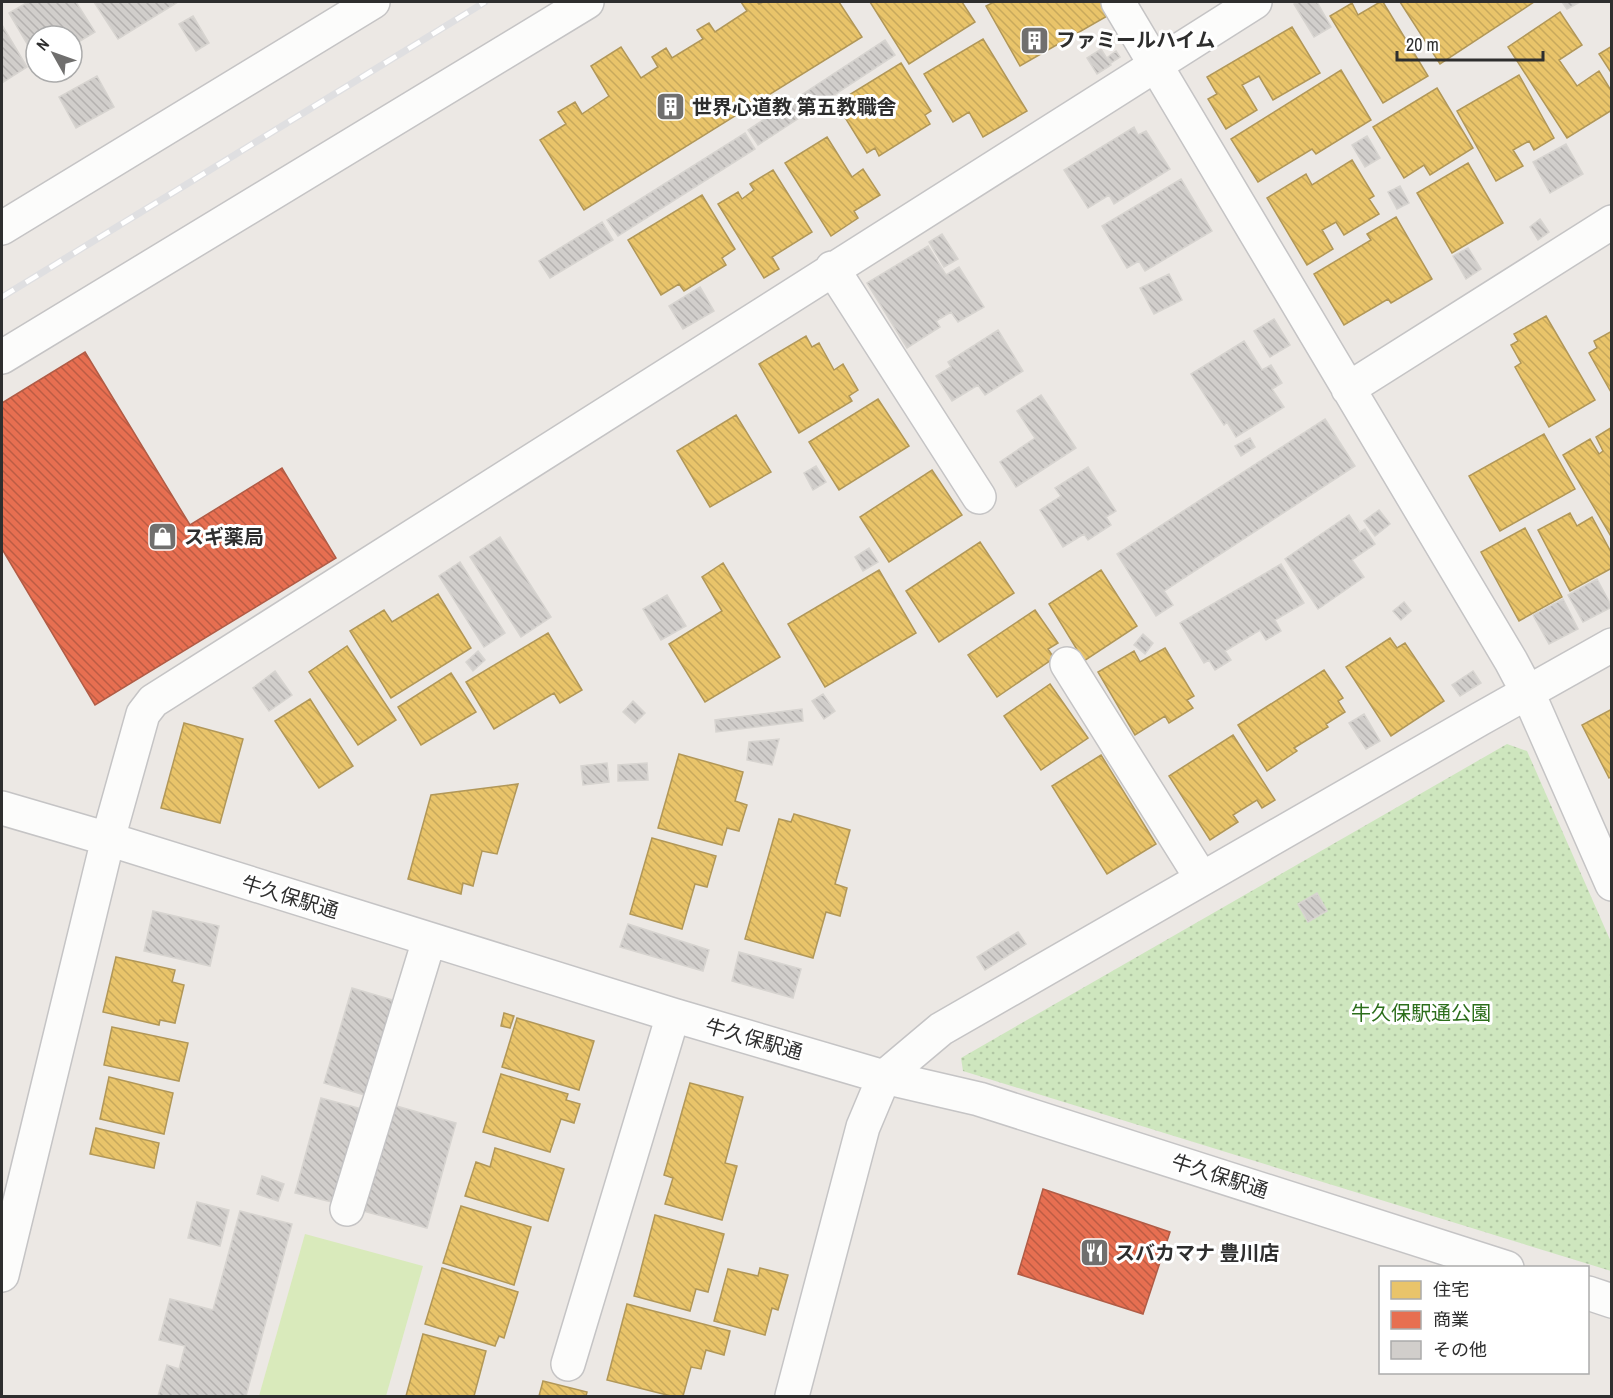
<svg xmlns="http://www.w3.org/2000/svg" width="1613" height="1398" viewBox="0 0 1613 1398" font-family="'Archivo Narrow','Noto Sans JP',sans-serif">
<defs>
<pattern id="park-dots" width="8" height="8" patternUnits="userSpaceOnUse" patternTransform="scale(1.5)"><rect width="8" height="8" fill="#cee6be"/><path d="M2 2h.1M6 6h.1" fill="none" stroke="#b1c6a4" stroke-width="1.8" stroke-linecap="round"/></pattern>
<pattern id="homes-back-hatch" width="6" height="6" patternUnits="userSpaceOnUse" patternTransform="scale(1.5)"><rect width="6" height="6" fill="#e9c46a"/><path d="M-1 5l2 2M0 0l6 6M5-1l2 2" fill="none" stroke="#c8a95c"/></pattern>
<pattern id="shops-back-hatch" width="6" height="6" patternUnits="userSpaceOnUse" patternTransform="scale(1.5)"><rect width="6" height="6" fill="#e76f51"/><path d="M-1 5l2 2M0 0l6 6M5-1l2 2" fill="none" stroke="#bc5c44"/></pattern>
<pattern id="building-back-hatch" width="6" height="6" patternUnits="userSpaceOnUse" patternTransform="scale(1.5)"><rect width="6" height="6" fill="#d1cecb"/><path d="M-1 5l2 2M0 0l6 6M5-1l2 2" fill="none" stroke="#b4b1af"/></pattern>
</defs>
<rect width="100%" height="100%" fill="#ece8e4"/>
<!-- park -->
<path fill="url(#park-dots)" d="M1507,744L1527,751L1611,942V1271L963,1071L961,1058Z"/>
<!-- pitch -->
<path fill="#d9eabb" d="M305,1234L423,1266L386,1396H259Z"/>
<!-- homes -->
<path fill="url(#homes-back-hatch)" stroke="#b19758" stroke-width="1.5" d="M741,2H757L759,4L763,2H839L862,37L584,210L540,140L566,124L558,112L575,102L582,114L609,96L591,66L621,47L641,78L658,67L652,57L666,48L672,58L703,39L697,30L709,23L715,32L747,11Z
M870,2H962L975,22L909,64Z
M994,2H1101L1109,15L1020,66L986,6Z
M1380,2H1383L1428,76L1383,103L1330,16L1352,3L1358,15Z
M1400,2H1534L1440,64Z
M1560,12L1582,45L1559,60L1577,86L1599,71L1612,92V110L1567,138L1508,47Z
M1292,27L1320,73L1273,100L1259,76L1242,85L1257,110L1226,129L1208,99L1217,94L1207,77Z
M983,39L1027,111L983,137L969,112L953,122L924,74Z
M1612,46V74L1599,54Z
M901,63L931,111L925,115L930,124L879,156L875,148L867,153L836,103Z
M1341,70L1371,120L1316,154L1312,149L1258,182L1231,139Z
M1519,75L1554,138L1534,150L1529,141L1513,150L1523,166L1496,181L1457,111Z
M1437,88L1473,148L1430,175L1424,165L1404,178L1373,127Z
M827,137L852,177L863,169L880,195L854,211L858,218L831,236L785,163Z
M1352,160L1374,196L1369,199L1379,214L1344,235L1336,222L1322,230L1333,249L1307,265L1267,198L1306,174L1312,185Z
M1468,163L1503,223L1452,253L1417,193Z
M773,170L812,232L772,257L779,269L764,278L718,204L738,192L742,199L754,190L750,184Z
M702,195L735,249L722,258L726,265L684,291L679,284L661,295L628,240Z
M1396,217L1432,279L1391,303L1388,299L1344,325L1314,274L1371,240L1367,234Z
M1546,316L1595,400L1549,427L1515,367L1521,363L1511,345L1518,341L1514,334Z
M1612,331V394L1589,353L1597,348L1594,341Z
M806,336L812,347L819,343L834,370L843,364L858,390L849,396L852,401L799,433L759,364Z
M878,399L909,446L839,490L809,442Z
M736,415L771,472L710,507L677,451Z
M1612,427V538L1563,455L1590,439L1599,454L1603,451L1596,437Z
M1544,434L1575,489L1500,531L1469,476Z
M932,470L962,515L889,562L860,517Z
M1570,513L1577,526L1592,517L1612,554V568L1570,591L1538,530Z
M1525,528L1562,597L1519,621L1481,552Z
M980,542L1014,593L939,642L906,591Z
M723,563L780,657L705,702L669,644L722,611L702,577Z
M879,570L916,633L825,687L788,624Z
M1101,570L1137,626L1084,661L1049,604Z
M438,594L471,648L391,698L350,631L384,610L392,622Z
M1035,610L1058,643L1048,649L1054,658L997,697L968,655Z
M548,633L582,690L560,703L554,693L494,729L466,682Z
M1390,638L1397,648L1405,643L1444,701L1391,736L1346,667Z
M347,646L396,720L358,745L309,672Z
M1165,648L1194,696L1187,700L1193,708L1169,723L1165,716L1135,735L1098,672L1134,651L1140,662Z
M1324,670L1343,698L1338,701L1345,712L1326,724L1328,727L1294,748L1297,751L1267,771L1238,725Z
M451,673L476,712L421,745L398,707Z
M1050,684L1088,738L1041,770L1004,716Z
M310,699L353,766L319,788L275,721Z
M1612,709V776L1609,778L1582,725Z
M184,723L243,739L220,823L161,808Z
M1233,735L1275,800L1262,808L1257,800L1233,815L1238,822L1210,840L1169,776Z
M679,754L743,772L735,801L747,805L739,831L727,828L722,845L658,828Z
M1101,755L1156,844L1107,874L1052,786Z
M518,784L497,854L482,851L473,886L463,883L461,894L408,879L431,795Z
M794,814L850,830L835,884L847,888L840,916L826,912L813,958L745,939L779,819L791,822Z
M652,838L716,856L707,887L695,884L682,929L630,914Z
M116,957L175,970L172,982L184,985L175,1023L160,1020L159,1025L103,1012Z
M504,1013L514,1016L510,1028L501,1026Z
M517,1018L594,1041L579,1090L502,1067Z
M112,1027L188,1043L179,1081L104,1065Z
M501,1074L568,1094L566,1100L580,1104L574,1123L561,1119L550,1152L483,1132Z
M109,1077L173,1093L164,1134L100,1119Z
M690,1083L743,1097L725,1163L737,1166L722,1220L665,1204L673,1178L664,1175Z
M96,1128L159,1143L154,1168L90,1154Z
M495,1148L564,1169L548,1221L465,1196L476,1162L490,1167Z
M461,1206L531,1227L514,1285L443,1263Z
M655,1215L724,1234L708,1292L696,1289L690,1311L634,1296Z
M442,1268L518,1292L504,1338L499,1336L495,1346L425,1324Z
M760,1268L788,1275L778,1310L772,1308L765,1335L714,1321L728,1269L758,1276Z
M627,1304L730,1331L724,1355L706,1350L701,1369L691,1367L683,1396H671L607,1380Z
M423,1334L486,1351L474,1396H406Z
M543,1381L587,1392L586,1396H539Z"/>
<!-- shops -->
<path fill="url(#shops-back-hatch)" stroke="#b05c46" stroke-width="1.5" d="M85,352L190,525L282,468L336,558L95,705L2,549V403Z
M1043,1189L1170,1232L1143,1314L1018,1274Z"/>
<!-- building -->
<path fill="url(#building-back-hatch)" stroke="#d7d4d0" stroke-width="1.5" d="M28,2H76L95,32L72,46V36H36V59L9,13Z
M94,2H178L118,39Z
M1299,2H1317L1331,27L1314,37L1294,4Z
M1562,2H1580L1567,9Z
M193,16L209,43L196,51L179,24Z
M2,25L27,67L2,83Z
M885,40L895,55L758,145L748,130Z
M1101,49L1111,65L1097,74L1087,58Z
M1116,51L1120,57L1111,63L1108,57Z
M97,76L114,107L76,128L59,97Z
M1134,127L1138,135L1146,131L1170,169L1114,204L1109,195L1088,208L1064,170Z
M745,133L755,149L618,236L607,220Z
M1367,136L1380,158L1365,167L1352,145Z
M1566,144L1583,174L1550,193L1533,162Z
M1181,179L1212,231L1145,271L1139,261L1127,268L1102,226Z
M1400,186L1409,203L1397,209L1388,192Z
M1540,219L1549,232L1538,240L1530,227Z
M602,222L613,240L550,278L539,261Z
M942,234L958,259L944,267L929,242Z
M928,246L946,275L959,267L984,307L958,322L951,312L936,321L940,327L907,348L867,283Z
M1468,248L1481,269L1466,279L1453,256Z
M1169,274L1182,300L1154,314L1140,288Z
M700,287L714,311L683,329L669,306Z
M1274,319L1290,345L1270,357L1254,331Z
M998,330L1023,371L985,395L978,385L952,401L936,376L951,367L948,362Z
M1244,341L1262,370L1271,365L1282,383L1272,389L1284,407L1236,437L1227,422L1224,425L1191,374Z
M1041,395L1076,448L1016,487L1000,462L1035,438L1017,411Z
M1325,419L1355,466L1164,591L1173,605L1156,616L1117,554Z
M1250,438L1255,447L1241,456L1235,446Z
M816,466L826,482L813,490L804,473Z
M1088,467L1116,511L1106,517L1111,525L1088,540L1084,534L1063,547L1040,510L1061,496L1055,488Z
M1379,510L1390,524L1375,536L1364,521Z
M1349,515L1360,532L1365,529L1375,544L1352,560L1364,577L1318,609L1285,559Z
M500,537L551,617L521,637L470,557Z
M869,548L878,562L863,571L855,557Z
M460,562L505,633L484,647L439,576Z
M1281,564L1304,603L1275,620L1281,631L1266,640L1260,630L1225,651L1231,660L1215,670L1209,660L1204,663L1180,623Z
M1597,579L1612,607L1583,622L1568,595Z
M667,595L686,626L661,640L643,609Z
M1563,599L1578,629L1549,644L1533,615Z
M1404,602L1411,611L1401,620L1393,611Z
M1143,634L1153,643L1145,654L1134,645Z
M478,651L485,660L473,671L466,662Z
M275,671L292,695L269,711L253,688Z
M1473,671L1481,683L1460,696L1452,685Z
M823,694L835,711L824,719L812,701Z
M633,701L645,713L635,723L623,712Z
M802,709L803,721L716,732L715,720Z
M1364,714L1380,741L1366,749L1349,723Z
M779,739L772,765L747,760L749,742Z
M607,763L609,782L583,785L581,766Z
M647,763L648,780L618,781V765Z
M1317,893L1327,911L1308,922L1298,904Z
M153,911L219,926L210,966L144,951Z
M628,924L709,950L703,971L620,947Z
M1018,932L1026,944L985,970L977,957Z
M739,952L801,969L793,998L732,981Z
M352,988L396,1001L368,1096L324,1083Z
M321,1098L362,1109L336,1203L295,1193Z
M393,1105L456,1123L427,1228L363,1211Z
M262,1176L284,1184L278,1201L257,1194Z
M197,1202L229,1210L220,1246L188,1238Z
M240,1211L292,1224L246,1396H158L167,1365L179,1369L185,1346L159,1340L170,1299L213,1310Z"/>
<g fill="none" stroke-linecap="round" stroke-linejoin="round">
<defs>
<path id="minor" d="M1118,2L1511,661L1528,693L1612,884
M2,228L373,2
M832,268L979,497
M2,357L587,2
M1348,389L1612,222
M1067,664L1202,879
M2,808L108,839L673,1015L884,1077L979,1099L1507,1268
M347,1209L429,940
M2,1275L108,839L143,714L153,701L1255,2
M1588,1293L1612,1301
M568,1364L673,1015
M792,1396L863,1127L884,1077L941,1029L1480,719L1612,645"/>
</defs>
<!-- minor casing -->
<use href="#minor" stroke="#c5c4c5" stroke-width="36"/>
<!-- minor -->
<use href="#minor" stroke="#fcfcfb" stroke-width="33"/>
<defs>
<path id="rail" d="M2,297L485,2"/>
</defs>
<!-- rail casing -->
<use href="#rail" stroke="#dfdfe1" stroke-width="7"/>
<!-- rail -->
<use href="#rail" stroke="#fff" stroke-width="4.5" stroke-dasharray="14" stroke-linecap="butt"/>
</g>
<!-- icons -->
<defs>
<symbol id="building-square" viewBox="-11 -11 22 22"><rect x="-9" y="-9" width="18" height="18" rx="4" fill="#706f6e" stroke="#fff"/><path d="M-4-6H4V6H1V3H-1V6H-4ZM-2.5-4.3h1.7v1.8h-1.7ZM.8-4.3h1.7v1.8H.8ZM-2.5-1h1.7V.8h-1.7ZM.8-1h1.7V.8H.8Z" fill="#fff"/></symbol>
<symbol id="shop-square" viewBox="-11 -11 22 22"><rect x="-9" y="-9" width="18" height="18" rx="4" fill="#706f6e" stroke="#fff"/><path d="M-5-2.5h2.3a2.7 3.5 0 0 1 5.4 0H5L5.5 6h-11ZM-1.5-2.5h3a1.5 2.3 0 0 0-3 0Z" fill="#fff"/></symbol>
<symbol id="restaurant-square" viewBox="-11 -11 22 22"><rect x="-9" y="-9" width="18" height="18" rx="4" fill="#706f6e" stroke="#fff"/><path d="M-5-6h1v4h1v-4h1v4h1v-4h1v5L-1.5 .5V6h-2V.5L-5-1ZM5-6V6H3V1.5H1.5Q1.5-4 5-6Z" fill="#fff"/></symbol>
</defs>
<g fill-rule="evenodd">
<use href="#building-square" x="1018" y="24" width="33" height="33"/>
<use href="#building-square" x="654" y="90" width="33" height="33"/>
<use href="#shop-square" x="146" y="520" width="33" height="33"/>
<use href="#restaurant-square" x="1078" y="1236" width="33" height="33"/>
</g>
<g text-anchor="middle" stroke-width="6" stroke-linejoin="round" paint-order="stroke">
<!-- poi labels -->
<g font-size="20" font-weight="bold" fill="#2e2e2e" stroke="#fff" text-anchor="start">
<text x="1056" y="47">ファミールハイム</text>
<text x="692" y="114">世界心道教 第五教職舎</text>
<text x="184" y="544">スギ薬局</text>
<text x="1115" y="1260">スバカマナ 豊川店</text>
</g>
<!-- street labels -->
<g font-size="20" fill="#2e2e2e" stroke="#fff">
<text transform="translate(290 897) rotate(17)" y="7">牛久保駅通</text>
<text transform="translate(754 1039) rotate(16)" y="7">牛久保駅通</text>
<text transform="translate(1220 1176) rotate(18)" y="7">牛久保駅通</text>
</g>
<!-- park labels -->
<g font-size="20" fill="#2c6e1b" stroke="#fff">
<text x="1421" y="1020">牛久保駅通公園</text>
</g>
</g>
<!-- border -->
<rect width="1613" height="1398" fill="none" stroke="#2e2e2e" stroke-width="6"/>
<!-- legend -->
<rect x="1379" y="1266" width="210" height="108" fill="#ffffff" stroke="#ababab" stroke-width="1.5"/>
<rect x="1391" y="1281" width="30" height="18" fill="#e9c46a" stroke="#ababab" stroke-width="1.5"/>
<text x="1433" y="1296" font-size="18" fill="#2e2e2e">住宅</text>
<rect x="1391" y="1311" width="30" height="18" fill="#e76f51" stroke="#ababab" stroke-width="1.5"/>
<text x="1433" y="1326" font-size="18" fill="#2e2e2e">商業</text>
<rect x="1391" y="1341" width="30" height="18" fill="#d1cecb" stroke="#ababab" stroke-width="1.5"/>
<text x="1433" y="1356" font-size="18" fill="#2e2e2e">その他</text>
<!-- north arrow -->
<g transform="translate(54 54) rotate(310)"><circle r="28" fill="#ffffff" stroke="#ababab" stroke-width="1.5"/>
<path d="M0-4.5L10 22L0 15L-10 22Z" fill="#706f6e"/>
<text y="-9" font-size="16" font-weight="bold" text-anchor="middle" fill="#2e2e2e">N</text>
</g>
<!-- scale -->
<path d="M1397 51v9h146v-9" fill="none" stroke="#2e2e2e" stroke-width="3"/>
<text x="1406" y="51" font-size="18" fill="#2e2e2e" stroke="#ffffff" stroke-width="4.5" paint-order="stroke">20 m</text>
</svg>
